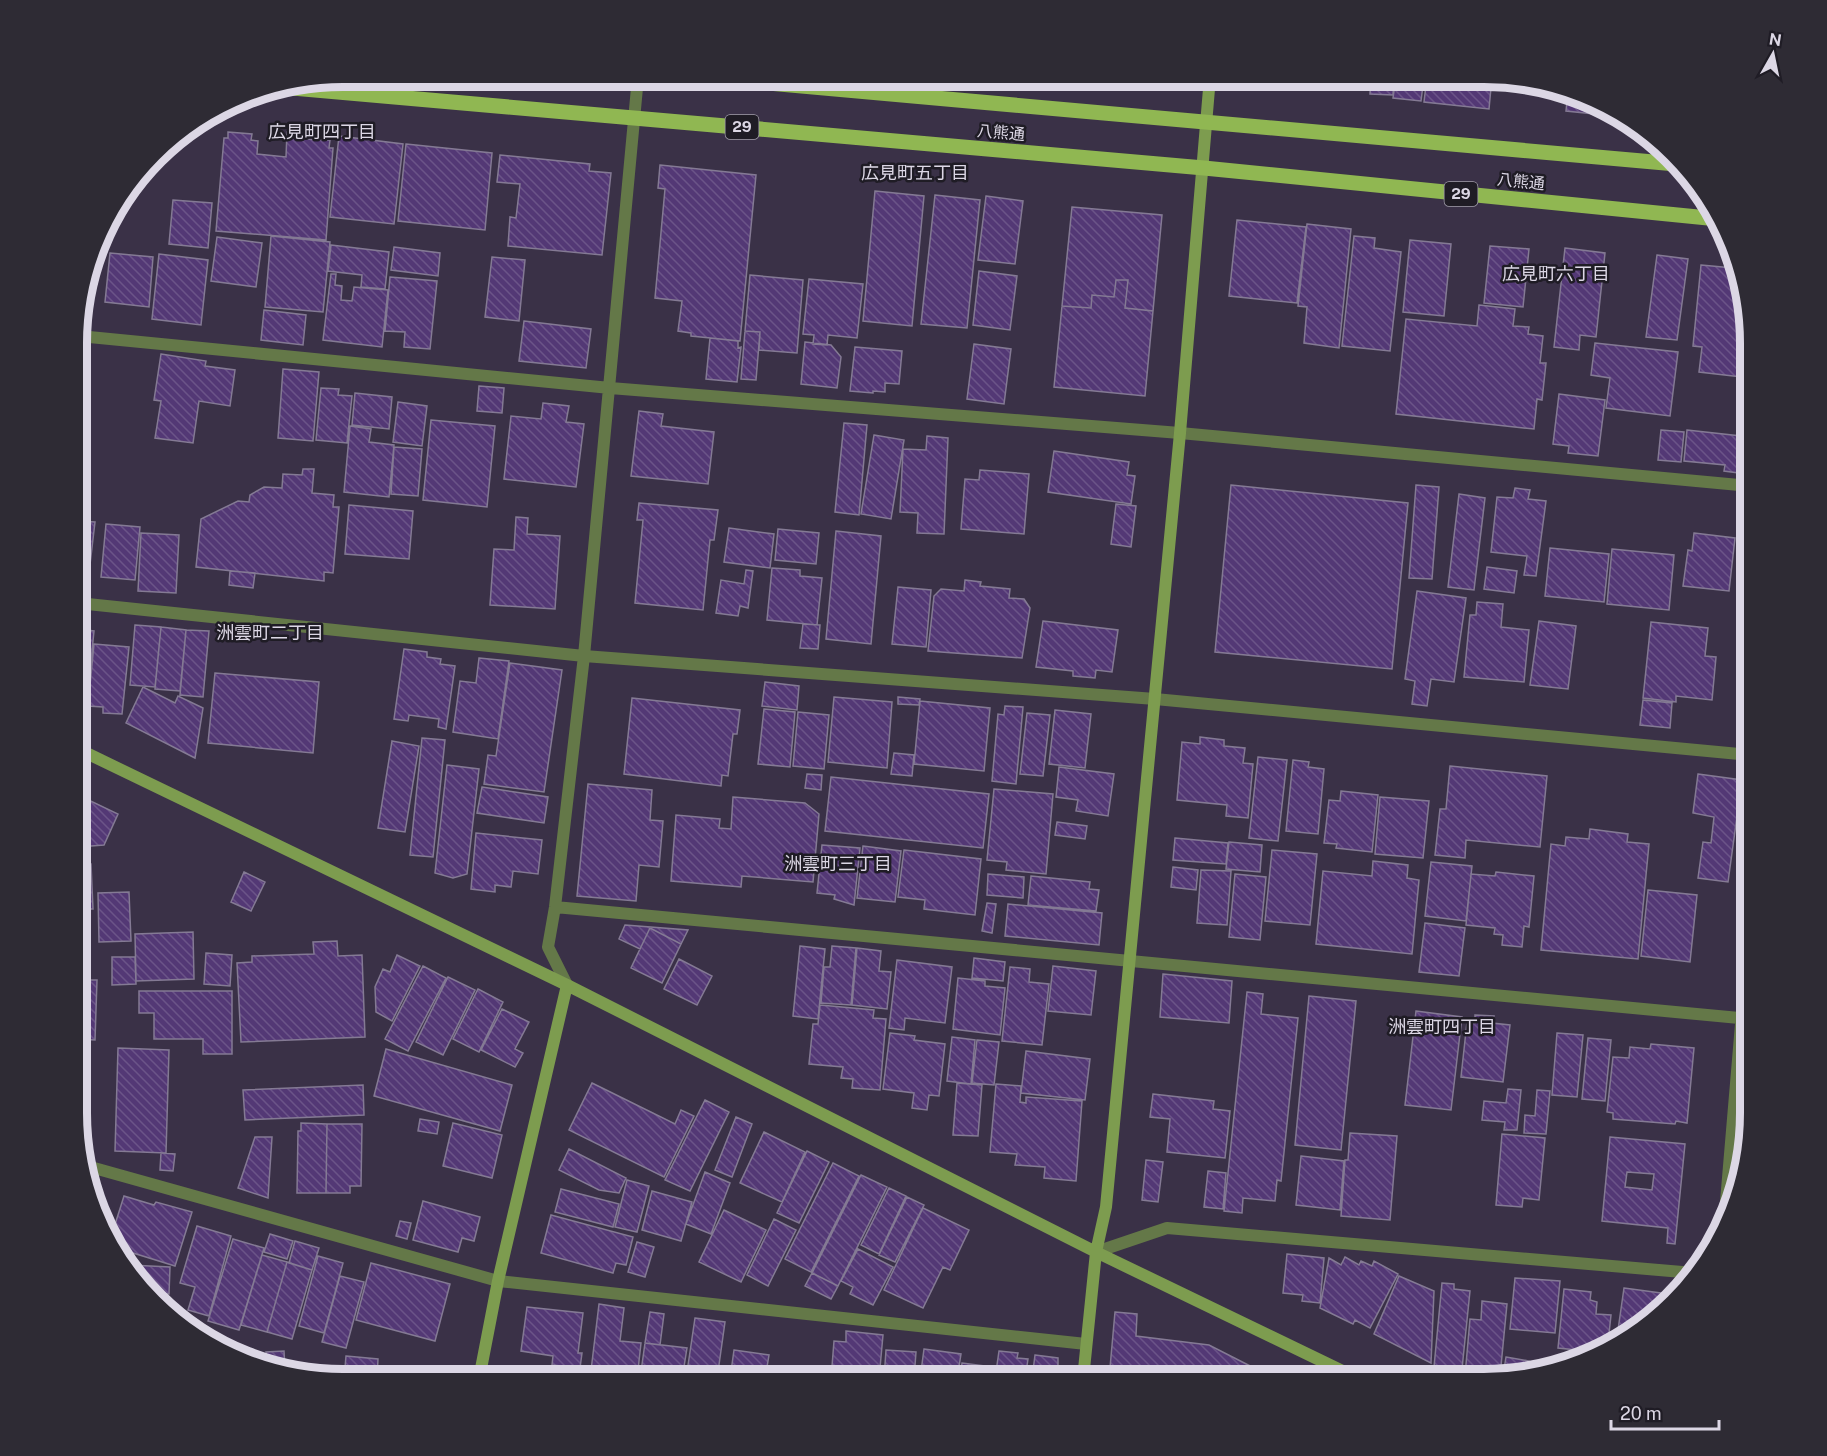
<svg xmlns="http://www.w3.org/2000/svg" width="1827" height="1456" viewBox="0 0 1827 1456" font-family="'Public Sans','Noto Sans JP',sans-serif">
<defs>
<pattern id="building-back-hatch" width="6" height="6" patternUnits="userSpaceOnUse" patternTransform="scale(1.5)"><rect width="6" height="6" fill="#533875"/><path d="M-1 5l2 2M0 0l6 6M5-1l2 2" fill="none" stroke="#6b5488"/></pattern>
</defs>
<rect width="100%" height="100%" fill="#3a3147"/>
<!-- building -->
<path fill="url(#building-back-hatch)" stroke="#847a94" stroke-width="1.5" fill-rule="evenodd" d="M1371,77H1394L1393,95L1370,94Z
M1396,77H1424L1421,101L1393,98Z
M1427,77H1492L1489,109L1424,102Z
M1568,93L1586,97L1613,114V116L1566,111Z
M228,132L252,134L251,140L258,141L257,154L286,157L287,132L304,133L303,139L330,140L329,148H333L326,240L216,231L224,138H228Z
M339,136L403,144L394,224L330,217Z
M406,144L492,153L485,230L398,221Z
M500,155L590,164L589,171L611,173L602,255L508,246L510,217L516,218L520,184L497,182Z
M660,165L756,175L740,341L691,336V333L678,331L682,301L655,298L665,189L658,188Z
M875,191L924,196L912,326L863,321Z
M935,195L980,200L967,328L921,324Z
M986,196L1023,201L1015,264L978,260Z
M173,200L212,203L208,248L169,244Z
M1072,207L1162,215L1153,311L1125,308L1128,280H1116L1114,297L1092,295L1091,308L1062,306Z
M114,208L111,242L102,241L112,210Z
M1237,220L1306,227L1297,303L1229,296Z
M1307,224L1351,229L1339,348L1304,343L1307,307L1298,306Z
M271,236L330,242L323,312L265,307Z
M1354,236L1375,238L1374,248L1401,252L1390,351L1342,346Z
M217,237L262,243L256,287L211,281Z
M1410,240L1451,244L1444,316L1403,312Z
M331,245L389,252L385,289L361,287L362,275L328,271Z
M1490,246L1529,249L1523,307L1484,303Z
M394,247L440,253L438,276L391,270Z
M1565,248L1605,253L1596,337L1580,335L1579,350L1554,347Z
M110,253L153,257L149,307L105,302Z
M159,254L208,260L201,325L152,319Z
M1657,255L1688,259L1677,340L1646,337Z
M492,257L525,260L519,321L485,317Z
M1701,265L1733,268L1750,343V378L1699,372L1702,347L1693,346Z
M979,271L1017,276L1010,330L973,325Z
M331,274H336L335,285L342,286L341,300L352,301L354,287L388,290L382,347L323,340Z
M750,275L803,280L797,353L759,350L760,332L745,331Z
M390,277L437,281L430,349L404,347L405,332L385,331Z
M809,279L863,284L857,338L828,335L827,345L813,344L814,335L803,334Z
M1116,280H1128L1125,308L1153,311L1145,396L1054,387L1062,306L1091,308L1092,295L1114,297Z
M1479,305L1515,309L1513,326L1529,327L1528,334L1543,336L1540,363H1546L1542,400L1537,399L1534,429L1396,414L1406,319L1477,326Z
M264,310L306,315L303,345L261,340Z
M524,321L591,329L586,368L519,361Z
M745,331L760,332L756,380L741,379Z
M710,338L738,341V348L741,347L737,382L706,379Z
M805,342L831,345L841,357L837,388L801,384Z
M1595,343L1678,352L1670,416L1606,408L1610,378L1591,375Z
M974,344L1011,349L1004,404L967,399Z
M855,347L902,351L899,384L885,383V392L873,391V393L850,391Z
M161,354L206,361L205,366L235,370L230,406L199,401L193,443L155,438L161,401L154,400Z
M283,369L319,372L313,441L278,438Z
M479,386L504,388L502,413L477,411Z
M321,388L339,389L338,395L352,396L347,443L316,440Z
M355,393L392,397L389,429L352,425Z
M1559,394L1605,400L1598,456L1568,453L1569,446L1553,444Z
M398,402L427,406L422,446L393,442Z
M543,403L569,406L566,422L584,424L576,487L504,479L511,416L541,419Z
M639,411L663,414L661,426L714,432L708,484L631,476Z
M431,420L495,426L487,507L423,500Z
M844,423L867,425L859,515L835,512Z
M350,426L371,429L369,442L394,445L389,497L344,492Z
M1661,430L1684,432L1681,462L1658,460Z
M1687,430L1750,437L1746,474L1724,471L1725,465L1684,461Z
M874,435L904,440L891,519L861,514Z
M927,436L948,438L944,534L917,533L918,513L900,512L903,449L926,450Z
M394,447L422,449L418,496L391,494Z
M1054,451L1129,462L1127,475L1135,476L1131,504L1048,492Z
M303,469H314L312,493L334,495L333,507H339L333,573L324,572V581L196,567L201,519L238,501L249,502L250,495L264,487L282,488L283,474L302,475Z
M980,470L1029,474L1024,534L961,529L965,479L979,480Z
M1231,485L1408,503L1392,669L1215,652Z
M1416,485L1439,487L1432,579L1409,578Z
M1515,488L1530,490L1528,499L1546,501L1536,576L1524,575L1527,556L1491,552L1497,497L1513,498Z
M1459,494L1485,498L1474,590L1448,587Z
M639,503L718,510L714,540H710L703,610L635,603L643,520H637Z
M1116,504L1136,506L1131,547L1111,544Z
M349,505L413,511L409,559L345,554Z
M516,517L528,518L527,534L560,536L555,609L490,605L494,549L514,550Z
M78,521L95,522L89,573L78,572Z
M106,524L140,527L135,580L101,577Z
M729,528L774,534L770,568L724,562Z
M778,529L819,533L816,564L775,560Z
M836,531L881,536L871,644L826,639Z
M141,533L179,535L176,593L138,591Z
M1694,533L1735,538L1729,591L1683,586L1688,550L1692,551Z
M1550,548L1609,554L1604,602L1545,596Z
M1612,549L1674,555L1669,610L1607,604Z
M1487,567L1517,571L1514,593L1484,589Z
M772,568L800,570V576L822,578L817,625L767,620Z
M746,570L753,571L748,608L740,606L738,616L716,613L721,580L744,584Z
M230,571L255,573L253,588L229,585Z
M965,580L981,582L980,586L1010,589L1009,598L1024,599L1030,608L1022,658L928,651L934,596L941,589L964,591Z
M898,587L931,590L926,647L892,644Z
M1417,591L1466,598L1454,682L1431,679L1427,706L1412,704L1415,681L1405,679Z
M1477,602L1503,604L1501,627L1529,630L1524,682L1464,677L1470,615H1476Z
M1043,621L1118,630L1112,672L1096,670L1095,678L1073,676V671L1036,667Z
M1539,621L1576,626L1568,689L1530,685Z
M1651,622L1708,628L1705,656L1716,657L1712,700L1676,696V702L1643,698Z
M803,624L820,625L818,649L800,648Z
M135,625L161,627L155,687L130,685Z
M161,627L186,630L180,691L155,689Z
M78,629L94,631L88,691L78,690Z
M186,630L209,631L203,697L180,695Z
M94,644L129,647L122,714L103,713V707L88,706Z
M404,649L427,652V657L441,659L440,664L455,666L446,729L438,727L439,719L409,715L408,721L394,719Z
M479,658L509,661L498,739L453,732L460,681L476,683Z
M510,663L562,670L544,792L484,784L488,755L496,756Z
M215,673L319,682L313,753L208,743Z
M765,682L799,686L797,710L762,706Z
M143,687L175,703L178,696L203,708L195,758L126,723Z
M834,697L892,702L887,768L828,762Z
M898,697L920,699L919,705L898,704Z
M632,698L740,710L737,734H733L728,776L722,775L721,786L624,774Z
M1643,700L1672,703L1670,728L1640,725Z
M920,701L990,708L984,771L914,764Z
M1005,706L1023,707L1016,784L992,781L998,714L1004,715Z
M764,709L795,712L790,767L758,764Z
M1055,710L1091,714L1085,768L1049,764Z
M798,712L829,715L824,769L793,766Z
M1027,713L1050,715L1043,776L1020,774Z
M1200,737L1224,740V746L1245,748L1243,763L1253,764L1248,818L1226,816L1227,805L1177,800L1182,742L1200,744Z
M422,738L445,740L433,857L410,855Z
M392,741L419,746L405,832L378,828Z
M894,753L914,755L912,776L891,774Z
M1258,757L1287,760L1278,841L1249,838Z
M1293,760L1309,762L1308,767L1324,769L1318,834L1286,831Z
M447,765L479,769L467,874L453,878L435,873Z
M1450,766L1547,776L1540,847L1466,840L1465,858L1435,855L1440,809H1446Z
M1059,767L1114,774L1108,816L1076,811L1078,800L1056,797Z
M807,774L822,775L821,790L805,788Z
M1698,774L1742,780L1728,882L1698,878L1703,842L1711,843L1714,817L1693,813Z
M831,777L989,794L983,848L825,831Z
M588,784L652,790L650,820L663,821L659,867L639,865L636,901L577,896Z
M482,787L548,797L544,823L477,813Z
M994,789L1053,794L1046,874L1006,870L1007,862L987,860Z
M1341,791L1378,795L1372,852L1336,848L1337,844L1324,843L1329,800L1340,801Z
M78,795L118,814L104,845L78,847Z
M733,797L805,803L819,814L813,882L742,876L741,887L671,881L676,815L720,819L719,828L731,829Z
M1380,797L1429,801L1423,858L1375,854Z
M1057,822L1087,826L1085,839L1055,835Z
M1590,829L1628,834L1627,842L1649,844L1638,959L1541,950L1551,844L1565,846L1566,837L1589,839Z
M476,833L542,840L538,874L513,871L511,887L495,885V892L471,889Z
M1175,838L1228,843L1226,864L1173,860Z
M1229,842L1262,845L1260,872L1226,869Z
M822,845L860,848L854,905L834,899L835,895L817,893Z
M863,846L901,851L895,902L857,898Z
M904,850L981,859L975,915L924,909L925,900L898,897Z
M1272,850L1317,854L1310,925L1265,921Z
M1373,861L1408,865L1407,878L1419,880L1412,954L1316,944L1323,871L1372,876Z
M1431,862L1472,866L1466,921L1425,916Z
M91,864L93,909H78V865Z
M1173,867L1198,870L1196,890L1171,887Z
M1201,870L1231,871L1227,925L1197,923Z
M244,872L265,882L251,911L231,902Z
M1496,872L1534,876L1529,927L1524,926L1522,947L1502,945L1503,935L1494,934L1495,928L1466,925L1471,874L1495,876Z
M988,874L1024,877L1023,898L987,895Z
M1235,874L1266,877L1260,940L1229,937Z
M1031,876L1090,882L1089,889L1099,890L1096,911L1028,905Z
M1648,890L1697,895L1690,962L1641,956Z
M129,892L131,941L99,942L98,893Z
M987,903L996,904L992,933L982,931Z
M1008,904L1102,913L1099,945L1005,936Z
M1425,923L1465,928L1459,976L1419,972Z
M625,925L688,930L681,944L650,928L640,949L619,939Z
M650,928L681,944L662,983L631,968Z
M193,932L194,979L136,981L135,934Z
M337,941L338,956L362,955L365,1037L241,1042L237,963L252,962V956L314,954L313,942Z
M800,946L825,949L818,1019L793,1016Z
M832,946L856,948L851,1005L821,1003L824,967H830Z
M857,948L881,951L879,971L891,972L887,1009L852,1005Z
M206,953L232,955L230,986L204,984Z
M397,955L420,966L392,1021L376,1012L375,987L383,969L390,972Z
M112,957H135L136,984L112,985Z
M974,958L1005,962L1003,981L972,978Z
M679,959L712,976L697,1005L664,989Z
M897,960L952,967L945,1023L905,1018L904,1030L889,1028Z
M423,966L446,978L408,1051L385,1039Z
M1053,966L1096,971L1091,1015L1048,1011Z
M1010,967L1030,969L1029,982L1049,984L1042,1045L1002,1041Z
M1163,974L1232,981L1229,1023L1160,1017Z
M448,977L475,990L443,1055L416,1042Z
M958,978L985,981V986L1005,988L1000,1035L953,1029Z
M77,980H97L95,1040L77,1039Z
M478,989L503,1002L479,1052L453,1039Z
M139,991H232V1054H203V1039H154V1013H139Z
M1247,992L1263,994L1261,1014L1298,1018L1281,1181L1277,1180L1275,1201L1243,1198L1242,1213L1224,1211Z
M1309,996L1356,1001L1341,1150L1295,1145Z
M820,1005L874,1010L873,1018L886,1019L880,1090L852,1088L853,1079L841,1078L843,1067L809,1064L813,1024H818Z
M502,1009L529,1022L515,1049L523,1053L515,1067L481,1050Z
M1416,1011L1462,1017L1451,1110L1405,1105Z
M1475,1015L1494,1016L1492,1023L1510,1025L1503,1082L1461,1077L1467,1022L1475,1023Z
M890,1033L915,1036L914,1040L945,1044L939,1096L929,1095L927,1110L912,1108L914,1093L883,1089Z
M1557,1033L1583,1035L1577,1097L1552,1095Z
M952,1037L975,1040L971,1084L947,1081Z
M1588,1038L1611,1040L1605,1101L1582,1099Z
M977,1040L999,1042L994,1085L972,1083Z
M1651,1044L1694,1048L1687,1123L1676,1121L1675,1124L1613,1119V1113L1607,1112L1613,1057L1629,1058L1630,1047L1650,1049Z
M118,1048L169,1050L166,1153L115,1151Z
M386,1049L512,1085L500,1131L374,1096Z
M1026,1051L1090,1059L1085,1100L1021,1093Z
M592,1083L675,1124L681,1110L694,1116L664,1177L569,1130Z
M957,1083L982,1085L978,1136L953,1135Z
M996,1084L1021,1086L1020,1102L1026,1103V1097L1082,1101L1076,1181L1044,1178L1045,1167L1015,1165L1017,1154L990,1152Z
M363,1085L364,1115L245,1120L243,1090Z
M1508,1089L1521,1090L1517,1130H1504L1505,1122L1482,1120L1484,1101L1506,1103Z
M1537,1090L1550,1091L1546,1134L1524,1133L1525,1115L1535,1116Z
M1153,1094L1214,1101L1213,1109L1230,1111L1225,1158L1167,1152L1170,1119L1150,1117Z
M705,1100L729,1112L690,1191L665,1180Z
M736,1117L752,1124L732,1177L715,1170Z
M420,1119L439,1122L437,1134L418,1131Z
M301,1123L327,1124L326,1193H297L298,1131H301Z
M453,1123L502,1135L492,1178L443,1166Z
M327,1124H362L361,1186H350V1193H326Z
M764,1132L805,1152L782,1202L740,1183Z
M1350,1133L1397,1136L1390,1220L1341,1216L1345,1160H1348Z
M1502,1134L1545,1138L1539,1200L1523,1198L1522,1207L1496,1205Z
M255,1137H272L268,1198L238,1188Z
M1610,1137L1685,1144L1675,1244L1667,1243L1668,1228L1602,1221ZM1627,1172L1654,1174L1652,1190L1625,1187Z
M569,1149L626,1178L619,1193L599,1190L559,1170Z
M807,1151L829,1162L799,1223L777,1213Z
M161,1153L175,1154L173,1171L160,1170Z
M1301,1156L1344,1161L1340,1210L1296,1205Z
M1146,1160L1163,1162L1158,1202L1142,1200Z
M833,1163L859,1176L811,1272L785,1259Z
M1208,1171L1226,1173L1223,1209L1204,1207Z
M705,1172L730,1183L711,1234L686,1224Z
M861,1175L887,1187L838,1286L812,1273Z
M627,1180L649,1186L637,1232L615,1227Z
M889,1188L906,1196L879,1254L861,1245Z
M561,1189L619,1204L613,1227L555,1212Z
M652,1191L692,1202L681,1241L642,1230Z
M124,1196L154,1205L156,1202L192,1212L175,1266L117,1248L113,1243L112,1234Z
M907,1197L924,1205L895,1262L879,1255Z
M423,1201L480,1217L474,1241L462,1238L458,1252L413,1240Z
M923,1208L969,1230L950,1270L943,1267L923,1308L884,1290Z
M724,1210L766,1230L741,1282L699,1262Z
M551,1215L633,1237L626,1265L616,1263L613,1273L541,1253Z
M774,1219L796,1230L768,1286L747,1275Z
M400,1221L411,1223L407,1239L396,1236Z
M197,1226L231,1236L209,1316L188,1310L195,1287L180,1283Z
M270,1234L293,1241L287,1259L264,1252Z
M233,1239L264,1248L239,1330L208,1321Z
M295,1241L319,1248L312,1270L289,1263Z
M637,1242L654,1247L645,1277L628,1272Z
M858,1249L893,1267L873,1305L850,1294L853,1287L841,1281Z
M1287,1254L1324,1258L1320,1303L1302,1301L1303,1295L1283,1293Z
M262,1255L287,1262L267,1332L241,1325Z
M318,1256L343,1263L324,1333L299,1326Z
M1345,1257L1359,1265L1361,1261L1372,1266L1374,1261L1398,1274L1370,1328L1355,1320L1353,1324L1320,1308L1329,1258L1341,1265Z
M287,1262L312,1270L292,1339L267,1332Z
M371,1263L450,1284L435,1341L356,1320Z
M130,1265L170,1267L169,1294L152,1293Z
M812,1273L838,1286L831,1299L805,1286Z
M340,1276L364,1282L346,1348L322,1342Z
M1399,1276L1434,1291L1431,1363L1374,1334Z
M1515,1278L1560,1281L1555,1333L1510,1329Z
M1442,1283L1454,1284V1289L1470,1291L1462,1369L1434,1367Z
M1624,1288L1676,1295L1617,1337Z
M1564,1289L1591,1292L1590,1300L1597,1302L1596,1314L1611,1315L1608,1343L1596,1352L1558,1348Z
M1482,1301L1507,1304L1500,1376L1489,1378L1465,1376L1470,1319L1481,1320Z
M599,1304L624,1308L620,1341L641,1343L637,1379H590Z
M527,1307L583,1313L578,1353H582L580,1368L552,1365L553,1356L521,1351Z
M650,1312L664,1314L660,1345L645,1343Z
M1115,1312L1137,1314L1136,1336L1209,1345L1262,1372L1261,1379H1109Z
M695,1318L725,1322L717,1379H686Z
M846,1331L883,1335L879,1379H831L834,1341L846,1342Z
M645,1343L687,1348L682,1379H640Z
M924,1349L961,1354L957,1379H920Z
M734,1350L769,1355L765,1379H730Z
M886,1350L916,1352L914,1379H884Z
M284,1351L285,1369L268,1365L266,1352Z
M999,1351L1018,1353L1017,1358L1028,1359L1025,1379H995Z
M234,1355H263V1364L242,1359Z
M1035,1355L1058,1358V1366L1066,1367L1064,1379H1032Z
M346,1356L378,1359L377,1379H344Z
M1506,1357L1529,1361L1527,1371L1503,1376Z
M1555,1358L1579,1360L1554,1366Z
M962,1363L992,1367L991,1379H960Z
M513,1369L542,1372L541,1379H512Z"/>
<g fill="none" stroke-linecap="round" stroke-linejoin="round">
<!-- street -->
<path stroke="#647848" stroke-width="12" d="M79,336L610,388L1180,433L1750,486
M78,603L584,656L1155,699L1750,755
M555,907L1750,1019
M567,985L548,947L555,907L584,656L638,77
M87,1166L498,1281L1086,1344
M91,1167L98,1206
M1724,1225L1750,918
M1096,1252L1167,1228L1694,1273"/>
<!-- secondary -->
<path stroke="#7d9c4f" stroke-width="12" d="M78,749L567,985L1096,1252L1359,1379
M479,1379L498,1281L567,985
M1083,1379L1096,1252L1106,1207L1180,433L1210,77"/>
<!-- primary -->
<path stroke="#90b752" stroke-width="15" d="M700,77L1676,164
M281,87L1204,168L1718,219"/>
</g>
<g text-anchor="middle" stroke-width="5" stroke-linejoin="round" paint-order="stroke">
<!-- shield labels -->
<g fill="#1f1c25" stroke="#a39fab" stroke-width="1.5">
<rect x="725.5" y="115" width="33" height="24" rx="4.5"/>
<rect x="1444.5" y="182" width="33" height="24" rx="4.5"/>
</g>
<g font-size="15" font-weight="bold" fill="#dcd7e5">
<text x="742" y="132">29</text>
<text x="1461" y="199">29</text>
</g>
<!-- street labels -->
<g font-size="16" fill="#dcd7e5" stroke="#1f1c25">
<text transform="translate(1001 132) rotate(5)" y="6">八熊通</text>
<text transform="translate(1521 181) rotate(6)" y="6">八熊通</text>
</g>
<!-- neighbourhood labels -->
<g font-size="18" fill="#dcd7e5" stroke="#1f1c25">
<text x="322" y="138">広見町四丁目</text>
<text x="915" y="179">広見町五丁目</text>
<text x="1556" y="280">広見町六丁目</text>
<text x="270" y="639">洲雲町二丁目</text>
<text x="838" y="870">洲雲町三丁目</text>
<text x="1442" y="1033">洲雲町四丁目</text>
</g>
</g>
<!-- crop -->
<path d="M0 0H1827V1456H0ZM343 87H1484A256 256 0 0 1 1740 343V1113A256 256 0 0 1 1484 1369H343A256 256 0 0 1 87 1113V343A256 256 0 0 1 343 87Z" fill="#2e2b34" fill-rule="evenodd"/>
<path fill="none" stroke="#dcd7e5" stroke-width="8" d="M343 87H1484A256 256 0 0 1 1740 343V1113A256 256 0 0 1 1484 1369H343A256 256 0 0 1 87 1113V343A256 256 0 0 1 343 87Z"/>
<!-- north arrow -->
<g transform="translate(1773 54) rotate(9)" stroke="#1f1c25" stroke-width="4.5" paint-order="stroke">
<path d="M0-4.5L10 22L0 15L-10 22Z" fill="#dcd7e5"/>
<text y="-9" font-size="16" font-weight="bold" text-anchor="middle" fill="#dcd7e5">N</text>
</g>
<!-- scale -->
<path d="M1611 1420v9h108v-9" fill="none" stroke="#dcd7e5" stroke-width="3"/>
<text x="1620" y="1420" font-size="18" fill="#dcd7e5" stroke="#1f1c25" stroke-width="4.5" paint-order="stroke">20 m</text>
</svg>
